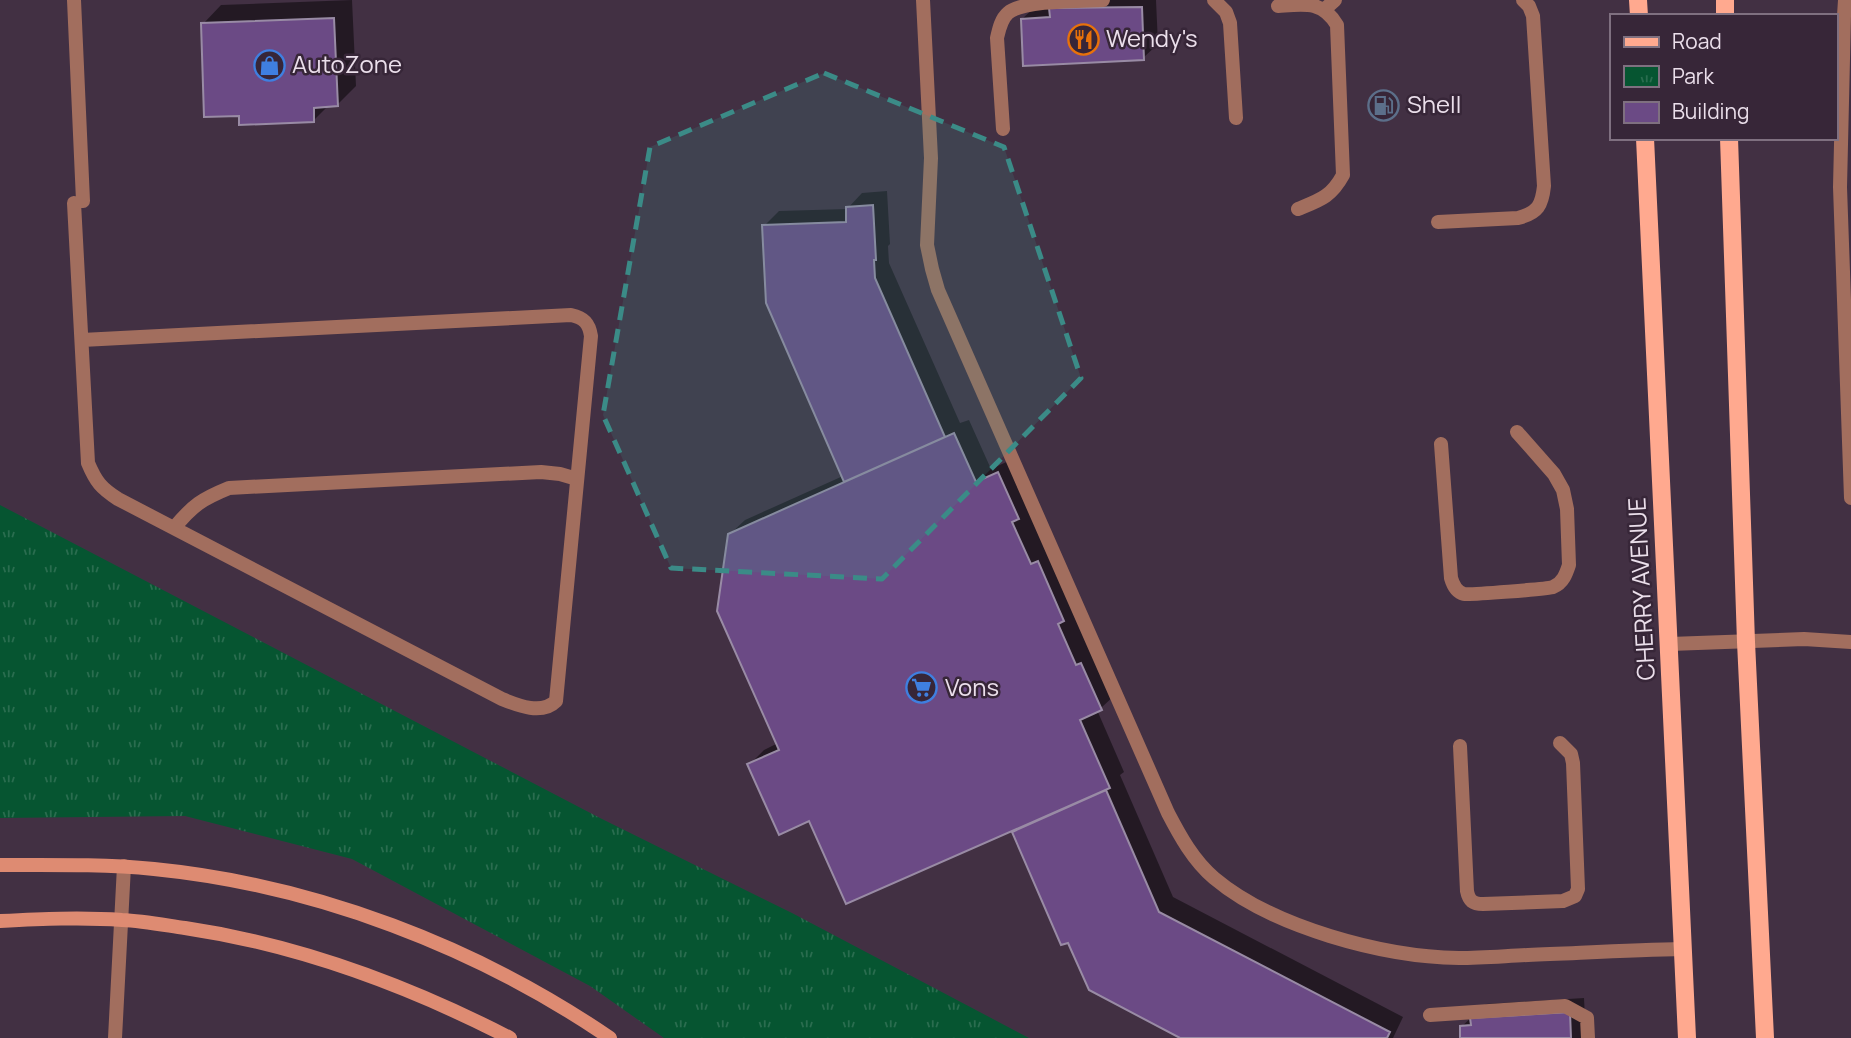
<svg xmlns="http://www.w3.org/2000/svg" width="1851" height="1038" viewBox="0 0 1851 1038" font-family="Manrope,sans-serif">
<defs>
<pattern id="park-tufts" width="24" height="20" patternUnits="userSpaceOnUse" patternTransform="scale(1.75)"><rect width="24" height="20" fill="#065531"/><path d="M3 7l-1-3M5 7V3M7 7l1-3M15 17l-1-3M17 17v-4M19 17l1-3" fill="none" stroke="#2a6d4f"/></pattern>
</defs>
<rect width="100%" height="100%" fill="#423043"/>
<!-- park -->
<path fill="url(#park-tufts)" d="M0,505L600,818L792,913L1029,1038H664L590,986L352,859L185,816L0,818Z"/>
<!-- shadow -->
<path fill="#0007" d="M352,0L356,86L337,105H329L313,121L240,114L203,24L221,5Z
M1059,0H1156L1158,44L1143,58L1022,19L1037,5Z
M887,191L890,244L888,246L889,263L960,423L969,420L991,469L1013,459L1116,694L1101,708L1097,710L1124,772L1120,775L1173,897L1403,1017L1393,1038H1184L1069,940L1062,943L1013,829L810,819L750,764L764,750L778,743L730,534L745,520L843,476L764,226L779,211L847,209L862,193Z
M1584,998L1586,1038H1462L1461,1027L1486,1004Z"/>
<!-- building -->
<path fill="#6b4a85" stroke="#998ba5" stroke-width="2" d="M1142,7L1144,60L1023,66L1021,19L1050,17L1049,8Z
M334,18L338,106L314,108V122L239,125V116L204,117L201,23Z
M873,205L876,260H874L875,278L945,437L844,482L766,303L762,225L846,222V207Z
M954,433L976,482L998,472L1019,519L1012,522L1031,564L1038,561L1064,621L1058,624L1076,665L1081,663L1102,710L1080,720L1110,788L846,904L809,821L779,835L747,764L779,750L717,611L728,534Z
M1106,790L1159,912L1390,1032L1387,1038H1180L1089,990L1068,943L1061,945L1012,832Z
M1570,1012L1571,1038H1460V1026L1471,1025L1470,1018Z"/>
<g fill="none" stroke-linecap="round" stroke-linejoin="round">
<!-- lane -->
<path stroke="#a26e5e" stroke-width="14" d="M74,0L83,201
M923,0L931,158L927,245L932,269L938,290L1168,813C1180,836 1193,860 1214,878C1272,927 1383,957 1459,958C1482,958 1505,956 1528,955C1580,953 1631,950 1683,949
M1214,0L1226,12L1230,23L1236,118
M1845,0L1844,16L1840,187L1851,498
M1278,6C1304,4 1322,0 1337,25L1343,175C1331,197 1320,200 1298,209
M1325,9L1335,0
M1003,129L997,38C999,29 1001,19 1008,13C1023,0 1082,1 1103,0
M74,203L88,463C96,482 101,488 118,499L502,699C519,706 542,715 556,701L591,336C589,323 584,318 571,315L82,340
M1438,222L1518,218C1538,213 1542,205 1544,186L1533,16L1529,6L1523,0
M1441,444L1451,578C1453,585 1456,592 1464,594C1469,595 1548,589 1553,587C1563,583 1566,574 1569,565L1567,509L1563,490L1554,474L1517,432
M174,528C193,505 202,499 229,488L541,472L560,474L577,479
M1460,746L1467,891C1469,901 1473,904 1483,904L1563,901L1575,896L1578,889L1573,763L1571,754L1560,743
M1430,1015L1565,1006L1587,1018L1588,1038"/>
<!-- street -->
<path stroke="#a26e5e" stroke-width="14" d="M1670,644L1804,639L1851,642
M115,1038L124,866"/>
<!-- secondary -->
<path stroke="#de8b72" stroke-width="14" d="M0,865C51,865 103,864 154,869C315,885 477,947 610,1038
M0,921C40,919 82,917 122,920C143,921 164,925 185,928C300,945 407,985 510,1038"/>
<!-- primary -->
<path stroke="#ffa98f" stroke-width="18" d="M1638,0L1639,16
M1725,0V16
M1645,138L1687,1038
M1729,138L1746,642L1765,1038"/>
</g>
<!-- marked area -->
<path fill="#3b8b87" fill-opacity="0.2" stroke="#3b8b87" stroke-width="5" stroke-dasharray="14 9" stroke-linejoin="round" d="M824,73L1004,147L1081,378L882,579L671,568L603,415L650,147Z"/>
<!-- icons -->
<defs>
<symbol id="restaurant-ring" viewBox="-11 -11 22 22"><circle r="9.5" fill="#372638" stroke="#e8710a" stroke-width="1.5"/><path d="M-5-6h1v4h1v-4h1v4h1v-4h1v5L-1.5 .5V6h-2V.5L-5-1ZM5-6V6H3V1.5H1.5Q1.5-4 5-6Z" fill="#e8710a"/></symbol>
<symbol id="shop-ring" viewBox="-11 -11 22 22"><circle r="9.5" fill="#372638" stroke="#3f7fe0" stroke-width="1.5"/><path d="M-5-2.5h2.3a2.7 3.5 0 0 1 5.4 0H5L5.5 6h-11ZM-1.5-2.5h3a1.5 2.3 0 0 0-3 0Z" fill="#3f7fe0"/></symbol>
<symbol id="fuel-ring" viewBox="-11 -11 22 22"><circle r="9.5" fill="#372638" stroke="#5c6f8a" stroke-width="1.5"/><path d="M-5.5-6h7V0h2V4h1.3V-2.5L3-4.5l.8-.8L6-3V5H2.5V1h-1V6h-7ZM-4.2-4.7v3.2H.2V-4.7Z" fill="#5c6f8a"/></symbol>
<symbol id="supermarket-ring" viewBox="-11 -11 22 22"><circle r="9.5" fill="#372638" stroke="#3f7fe0" stroke-width="1.5"/><path d="M-6-5.5h2.5l.6 2H6L4.5 2H-2.5L-4.4-4H-6ZM-1.5 3.2a1.3 1.3 0 1 0 .1 0ZM3 3.2a1.3 1.3 0 1 0 .1 0Z" fill="#3f7fe0"/></symbol>
</defs>
<g fill-rule="evenodd">
<use href="#restaurant-ring" x="1066" y="22" width="35" height="35"/>
<use href="#shop-ring" x="252" y="48" width="35" height="35"/>
<use href="#fuel-ring" x="1366" y="88" width="35" height="35"/>
<use href="#supermarket-ring" x="904" y="670" width="35" height="35"/>
</g>
<g text-anchor="middle" stroke-width="5" stroke-linejoin="round" paint-order="stroke">
<!-- poi labels -->
<g font-size="24" fill="#ebdfeb" stroke="#372638" text-anchor="start">
<text x="1106" y="47">Wendy's</text>
<text x="292" y="73">AutoZone</text>
<text x="1407" y="113">Shell</text>
<text x="945" y="696">Vons</text>
</g>
<!-- street labels -->
<g font-size="24" fill="#ebdfeb" stroke="#372638">
<text transform="translate(1642 589) rotate(-93)" y="8">CHERRY AVENUE</text>
</g>
</g>
<!-- legend -->
<rect x="1610" y="14" width="228" height="126" fill="#372638" stroke="#7f7080" stroke-width="2"/>
<rect x="1624" y="37" width="35" height="10" fill="#ffa98f" stroke="#7f7080" stroke-width="2"/>
<text x="1672" y="49" font-size="21" fill="#ebdfeb">Road</text>
<rect x="1624" y="66" width="35" height="21" fill="url(#park-tufts)" stroke="#7f7080" stroke-width="2"/>
<text x="1672" y="84" font-size="21" fill="#ebdfeb">Park</text>
<rect x="1624" y="102" width="35" height="21" fill="#6b4a85" stroke="#7f7080" stroke-width="2"/>
<text x="1672" y="119" font-size="21" fill="#ebdfeb">Building</text>
</svg>
